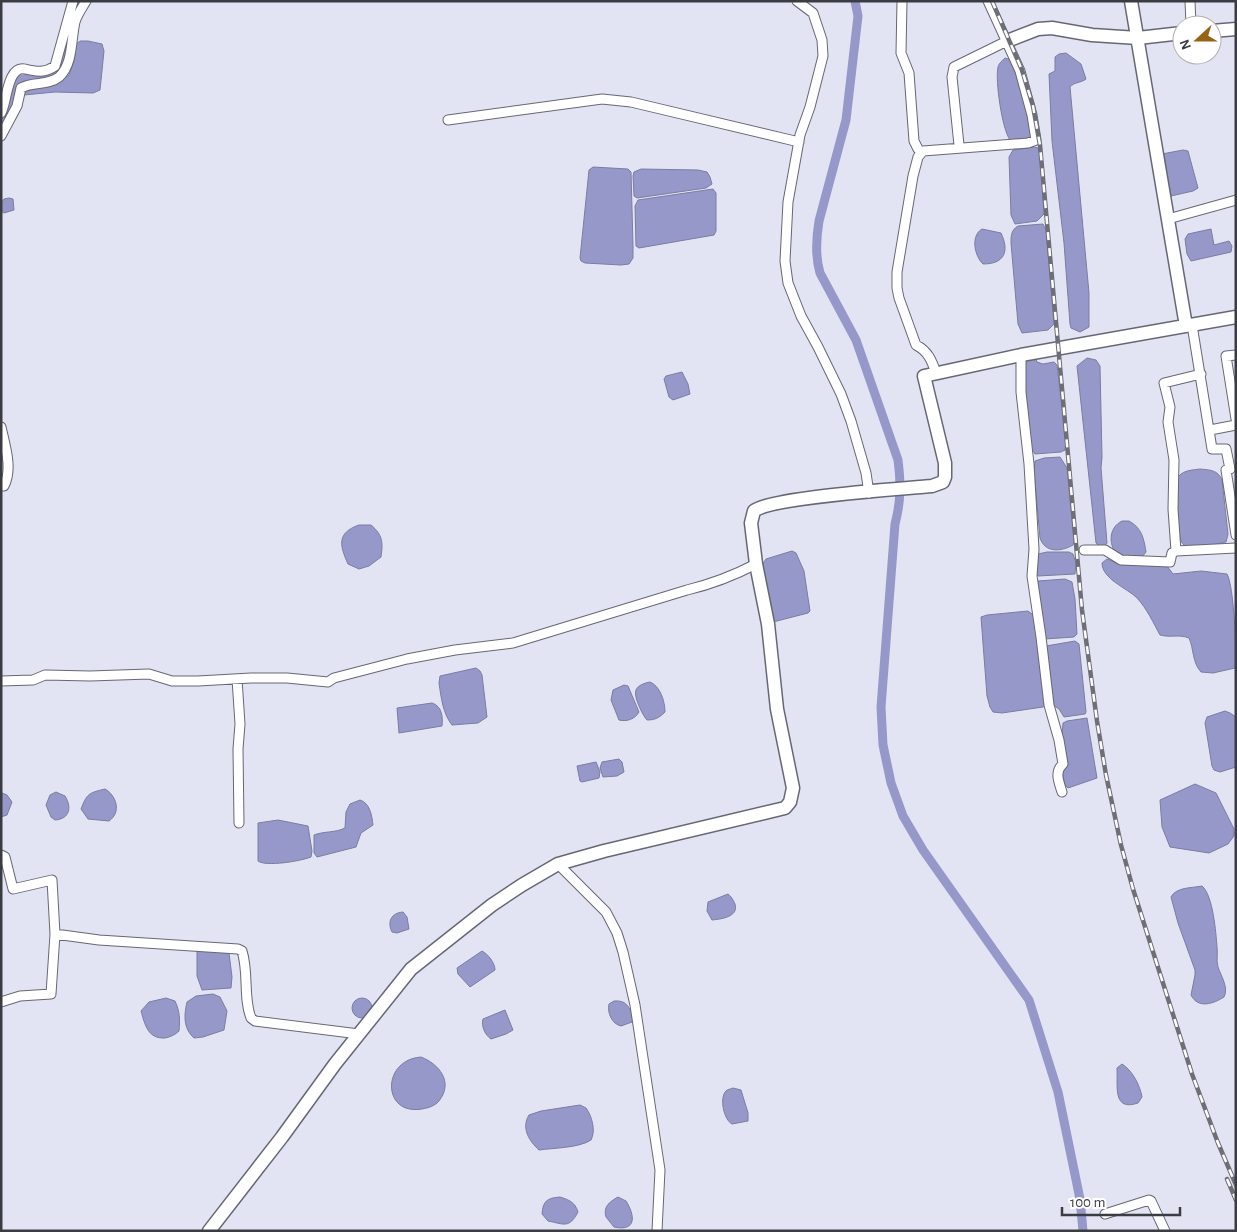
<svg xmlns="http://www.w3.org/2000/svg" width="1237" height="1232" viewBox="0 0 1237 1232" font-family="'Alegreya Sans',sans-serif">
<rect width="100%" height="100%" fill="#e3e4f3"/>
<!-- water -->
<path fill="#9798ca" stroke="#7b7ca1" d="M80,41H88L102,44L104,51L100,90L93,93L55,92L24,95L23,92L26,89L62,80L69,75L74,61L76,44Z
M1066,53L1081,64L1086,79C1081,83 1074,82 1070,87L1089,293V327L1080,332L1071,328L1070,324L1064,243L1052,141L1049,74L1055,71V57L1059,54Z
M1005,58L1011,60L1019,71L1033,136L1023,140H1010C1002,129 995,80 998,67C999,63 1002,61 1005,58Z
M1034,147L1038,148L1040,154L1044,214L1037,221L1015,224L1011,215L1009,157L1013,150Z
M1183,150L1188,151L1198,188L1193,191L1171,196L1162,154Z
M593,167L628,169L631,172L633,246V258L629,264L621,265L585,263L581,261L580,258L589,170Z
M641,169L698,170L707,172L710,177L712,184L706,188L637,198L634,196L633,176L634,172Z
M713,189L716,193V231L714,235L639,248L636,246L635,206L638,200Z
M9,198L13,199L14,210L4,213L1,211V203L4,199Z
M1043,224L1046,230L1054,324L1048,330L1022,333L1018,324L1011,243C1011,236 1011,230 1018,226Z
M982,229L1001,233C1010,252 1004,264 983,264C975,257 970,236 982,229Z
M1211,229L1214,245L1229,241L1232,246L1231,252L1191,261L1187,254L1185,239L1188,234Z
M1025,356H1035L1037,362L1043,364L1054,362L1057,365L1066,441L1065,450L1061,452L1035,454L1030,447L1023,367Z
M1087,358L1096,360L1100,366L1102,457L1101,468L1107,543L1105,546L1100,547L1096,543L1077,366Z
M682,372L688,384L690,394L673,400L669,397L664,379L666,376Z
M1060,457L1067,468L1074,541L1073,545C1061,552 1045,553 1040,538L1034,470L1035,461L1044,458Z
M1200,469C1210,470 1218,470 1222,480L1228,534L1226,542C1218,544 1190,550 1184,545C1175,539 1173,484 1179,476C1184,470 1193,470 1200,469Z
M1122,521H1129C1142,528 1144,539 1146,552L1142,557H1119C1108,546 1108,528 1122,521Z
M359,525H371C383,535 383,543 381,557L369,566L359,569L348,564C340,546 336,533 359,525Z
M792,551L796,553L804,571L810,611L808,613L773,622L762,565L766,559Z
M1047,552H1069L1073,554L1076,563L1075,574L1038,576L1035,572L1036,556L1038,554Z
M1107,559L1117,563H1141L1167,566L1173,574L1201,571L1227,574C1234,586 1237,654 1235,668L1213,673L1201,672C1192,662 1194,649 1189,638C1179,634 1171,638 1160,635C1153,622 1147,609 1137,598C1127,588 1102,579 1102,563Z
M1065,579L1072,582L1075,599L1077,634L1074,637L1045,639L1037,589L1038,581Z
M1028,611L1036,617L1046,705L1043,707L1002,713L993,712L990,707L987,696L981,617L987,615Z
M1075,641L1079,644L1086,712L1085,714L1064,717L1059,709L1053,705L1046,646Z
M476,668L480,671L482,675L487,717L478,723L452,725C443,714 441,697 439,683L440,676Z
M650,682C660,686 665,701 665,712C659,718 655,720 647,720C643,716 633,696 636,690C638,685 645,683 650,682Z
M624,685L628,686L639,712C635,719 627,722 619,720L611,700L613,690Z
M432,703C442,706 443,717 442,726L399,733L397,708Z
M1225,711L1230,713L1236,717V767L1220,772L1214,770L1212,766L1205,723L1207,717Z
M1087,718L1097,778L1068,788L1065,785L1062,771L1067,759L1062,734L1063,723L1067,721Z
M619,759L622,762L624,772L617,776L603,777L600,768L602,762Z
M596,762L600,772L599,778L582,782L580,781L577,766Z
M1195,784L1216,793L1234,829V836L1228,844L1209,853L1170,847L1162,827L1160,800Z
M105,789C116,795 122,812 109,821L88,819L81,809C87,794 88,793 105,789Z
M56,792L65,796C72,807 70,819 55,820L51,817L46,805L50,795Z
M2,793L7,795L12,802L7,815L1,817Z
M360,800C370,803 372,816 373,825L361,833L356,847L317,857L314,853V835C324,831 335,833 345,828L346,812L350,804Z
M278,820L308,826L312,851L311,857C301,861 266,867 258,861V823Z
M1202,886C1213,895 1216,933 1217,947C1218,954 1216,960 1218,967C1221,976 1229,988 1224,997C1213,1004 1198,1009 1191,995L1195,975V970L1178,923L1171,897C1176,887 1192,888 1202,886Z
M728,894C732,897 733,900 735,904C739,917 721,919 712,920L707,911L708,902Z
M403,912L407,917L409,929L397,933L392,932C387,922 391,913 403,912Z
M197,950H227L229,953L232,977L231,988L202,990L197,976Z
M482,951C488,954 495,963 495,970L470,987L458,974L457,968Z
M213,994L220,997L227,1011L224,1030L203,1037L194,1038C183,1028 184,1015 187,1002L196,996Z
M166,998L175,1001C180,1012 180,1019 179,1031C175,1035 170,1037 165,1038C148,1039 145,1025 141,1011L149,1002Z
M352 1008a10 10 0 1 1 20 0a10 10 0 1 1-20 0Z
M614,1001C626,1000 629,1006 633,1017L632,1022L621,1026C612,1024 607,1013 609,1004Z
M505,1010L513,1030L506,1034L491,1039C485,1035 481,1026 483,1019Z
M421,1057C439,1064 454,1082 439,1101C435,1106 428,1108 422,1109C382,1116 381,1060 421,1057Z
M1122,1064C1132,1070 1140,1085 1142,1097L1138,1103C1112,1112 1118,1085 1117,1068Z
M733,1088L741,1090L748,1113V1121L732,1124C724,1120 719,1098 726,1091C728,1089 731,1089 733,1088Z
M580,1105L586,1108C592,1116 596,1131 591,1140C579,1148 553,1148 539,1150C529,1141 521,1128 529,1115L541,1111Z
M560,1197C569,1200 575,1202 578,1212C569,1229 564,1224 548,1221L542,1214C543,1201 547,1198 560,1197Z
M618,1197L626,1201C635,1215 637,1232 614,1227L606,1217C603,1207 609,1202 618,1197Z"/>
<g fill="none" stroke-linecap="round" stroke-linejoin="round">
<!-- canal -->
<path stroke="#9798ca" stroke-width="9" d="M855,1L858,16L846,120L819,221C816,239 815,256 820,273L856,340L898,460C901,484 901,501 895,524L881,707L883,745L891,783L903,816L923,850L1029,1000L1058,1092L1080,1199L1083,1231
M1,121L10,106L16,85L19,80C29,77 41,78 50,74C65,67 72,17 80,1"/>
<defs>
<path id="street" d="M797,1L813,13L822,40L823,56L810,107L800,135L788,202L785,261L788,283L801,316L818,347L841,394L851,421L866,473L869,493
M902,1L901,53L909,73L914,141L918,149L922,152
M1190,1L1191,25
M1,113C7,103 7,65 25,69C37,72 45,73 55,66L73,1
M448,120L602,99L631,102L799,142
M1,136L17,106L21,88C33,81 48,86 59,77C73,65 71,39 75,22C77,15 82,8 86,1
M959,145L952,77L954,67L1007,41
M1168,219L1236,200
M1192,325L1212,449H1226L1230,469L1226,470L1236,535
M1021,355V392L1029,464L1034,549L1032,576L1041,637L1049,705L1059,740L1063,764C1054,772 1059,782 1062,792
M1236,355L1226,356L1236,419
M936,373C932,361 928,351 916,345L899,298L897,288V272L913,176L918,157L923,151L1028,143L1036,140L1032,115L1020,71L988,1
M1,427C5,445 13,469 4,486H1
M1210,430L1236,425
M1084,550H1105L1121,560L1170,562L1172,553L1176,551L1236,548
M1176,551L1173,509L1174,460L1168,422L1170,407L1164,383L1201,374
M237,679L240,724L238,749L239,823
M1,681L33,680L45,675L90,676L149,674L172,681H198L251,678H287L328,682L334,678L407,659L455,650L513,643L687,590C712,584 733,576 756,564
M1,855L5,857L13,889L52,880L55,934L51,994L20,996L1,1002
M558,864L606,912L617,933L623,952L635,1005L660,1170L657,1231
M55,934L99,940L238,949L242,951C249,973 243,998 251,1018L255,1021L359,1034
M1105,1214L1149,1200L1151,1201L1165,1231"/>
<path id="secondary" d="M1131,1L1186,326
M1212,31L1236,29
M1007,41L1038,29L1052,28L1092,35L1138,38L1182,33
M209,1231L282,1137L335,1064L411,969L492,905L522,885L558,864L604,851L785,808L790,802L793,788L777,709L768,624L756,564L751,523L754,511C771,497 902,489 932,486L943,482L945,477V463L924,376L1021,355L1236,317"/>
</defs>
<!-- street casing -->
<use href="#street" stroke="#666774" stroke-width="11"/>
<!-- secondary casing -->
<use href="#secondary" stroke="#666774" stroke-width="15"/>
<!-- street -->
<use href="#street" stroke="#fff" stroke-width="9"/>
<!-- secondary -->
<use href="#secondary" stroke="#fff" stroke-width="12"/>
<defs>
<path id="rail" d="M992,1L1022,70L1033,106L1040,145L1082,610L1097,721L1106,775L1121,845L1133,889L1192,1074L1218,1143L1236,1185
M1227,1179L1236,1200"/>
</defs>
<!-- rail casing -->
<use href="#rail" stroke="#6d6e76" stroke-width="4.5"/>
<!-- rail -->
<use href="#rail" stroke="#fff" stroke-width="2.5" stroke-dasharray="8" stroke-linecap="butt"/>
</g>
<!-- border -->
<rect width="1237" height="1232" fill="none" stroke="#3b3c42" stroke-width="5"/>
<!-- north arrow -->
<g transform="translate(1197 40) rotate(249)"><circle r="24" fill="#ffffff" stroke="#b1b1b3"/>
<path d="M0-4L9 19L0 12L-9 19Z" fill="#946414"/>
<text y="-8" font-size="14" font-weight="bold" text-anchor="middle" fill="#3b3c42">N</text>
</g>
<!-- scale -->
<path d="M1062 1207v8h118v-8" fill="none" stroke="#3b3c42" stroke-width="2.5"/>
<text x="1070" y="1207" font-size="15" fill="#3b3c42" stroke="#ffffff" stroke-width="4" paint-order="stroke">100 m</text>
</svg>
